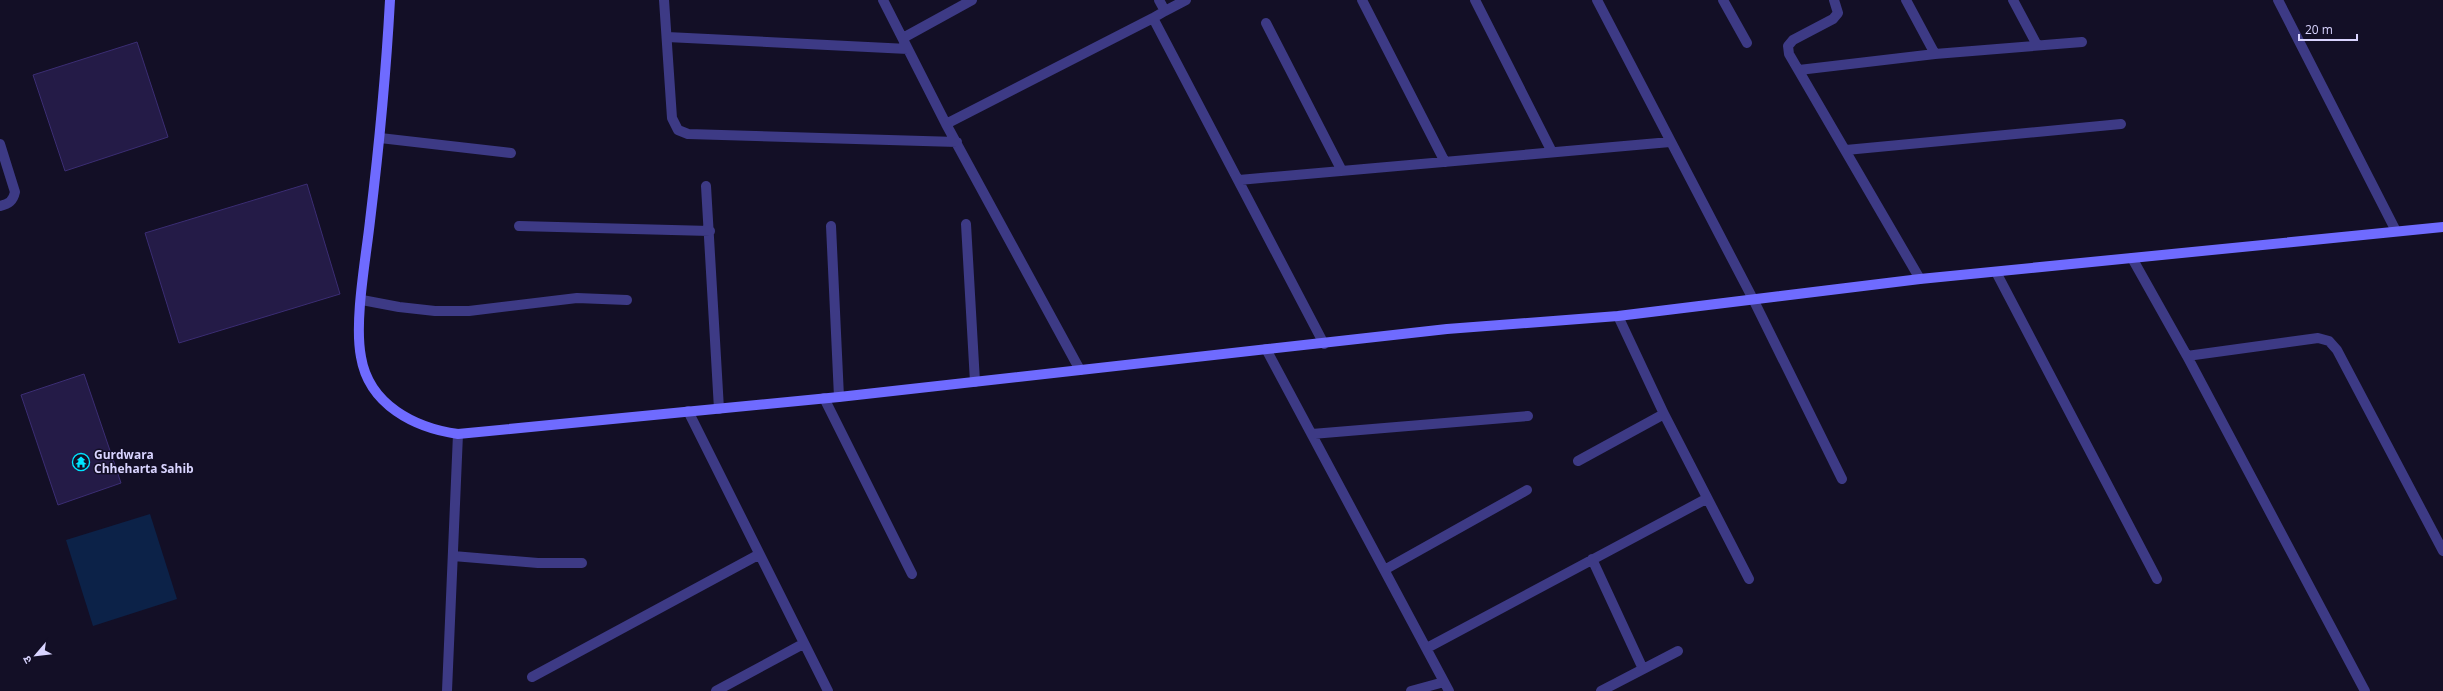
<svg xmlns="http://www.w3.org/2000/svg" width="2443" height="691" font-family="'Open Sans','Noto Sans Devanagari',sans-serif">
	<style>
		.water { fill: #0c2248 }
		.building { fill: #241b47; stroke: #3b2d73 }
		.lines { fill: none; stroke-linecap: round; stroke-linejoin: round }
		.lane { stroke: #3d3a85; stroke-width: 10 }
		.street { stroke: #3d3a85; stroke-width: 10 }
		.secondary { stroke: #6f6bff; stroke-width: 10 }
		.labels { text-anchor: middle; stroke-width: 3; stroke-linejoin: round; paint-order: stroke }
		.poi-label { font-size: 12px; font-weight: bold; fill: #d9d4ff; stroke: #130f26; text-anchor: start }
	</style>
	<rect width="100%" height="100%" fill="#130f26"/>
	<path class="water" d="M150 514 177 599 93 626 66 540Z"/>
	<path class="building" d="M137 42 168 137 65 171 33 75Z
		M307 184 340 294 179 343 145 233Z
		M84 374 121 483 58 505 21 395Z"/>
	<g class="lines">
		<path class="lane" d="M0 144 15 192C13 201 9 204 0 206"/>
		<path class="street" d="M664 0 672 118 678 130 688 134 957 142
			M883 0 946 124 1080 370
			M1362 0 1445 162
			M1475 0 1552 152
			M1597 0 1753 299 1842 479
			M1723 0 1747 43
			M1834 0 1838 13 1833 19 1793 40 1788 46 1789 54 1920 279
			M1906 0 1935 54
			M2013 0 2037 45
			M2278 0 2396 231
			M1165 11 1186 0
			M1153 18 1165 11 1159 0
			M1266 23 1342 171
			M667 37 908 49
			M903 38 972 0
			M1799 70 1935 54 2082 42
			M946 124 1153 18 1324 344
			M380 138 511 153
			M1846 150 2121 124
			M1239 180 1670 142
			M706 186 719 409
			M966 224 975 382
			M519 226 710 231
			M831 226 839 397
			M2132 258 2187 356 2365 691
			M1996 272 2157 579
			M362 300 399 307 435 311H469L577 298 627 300
			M1618 316 1664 414 1749 579
			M1266 349 1449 691
			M2187 356 2318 338 2329 341 2337 350 2443 551
			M824 398 912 574
			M688 411 828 691
			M1312 434 1528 416
			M1578 461 1664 414
			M453 556 538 563H582
			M1592 559 1643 669
			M1386 569 1527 490
			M1427 648 1706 499
			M532 677 758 555
			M447 691 458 434
			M716 691 803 644
			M1411 691 1444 682
			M1601 691 1678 651"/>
		<path class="secondary" d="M390 0C386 74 379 147 370 221 366 258 354 321 361 357 369 405 415 428 458 434L839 397 1447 329 1618 316 1920 279 2443 227"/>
	</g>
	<defs>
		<g id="temple-ring" transform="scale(0.9)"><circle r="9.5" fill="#130f26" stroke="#00e5ff" stroke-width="1.5"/><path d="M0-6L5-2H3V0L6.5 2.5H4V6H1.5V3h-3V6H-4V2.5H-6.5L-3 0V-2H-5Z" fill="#00e5ff"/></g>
	</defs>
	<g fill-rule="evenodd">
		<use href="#temple-ring" x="81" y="462"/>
	</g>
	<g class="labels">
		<g class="poi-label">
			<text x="94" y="459">Gurdwara<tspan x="94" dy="14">Chheharta Sahib</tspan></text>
		</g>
	</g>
	<g transform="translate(36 655) rotate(242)" stroke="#130f26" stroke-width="3" paint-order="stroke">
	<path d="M0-3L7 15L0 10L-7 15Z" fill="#d9d4ff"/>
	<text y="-6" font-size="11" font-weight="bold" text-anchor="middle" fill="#d9d4ff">उ</text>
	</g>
	<path d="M2299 34v6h58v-6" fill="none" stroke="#d9d4ff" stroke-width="2"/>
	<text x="2305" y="34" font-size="12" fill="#d9d4ff" stroke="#130f26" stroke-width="3" paint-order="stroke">20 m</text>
</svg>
